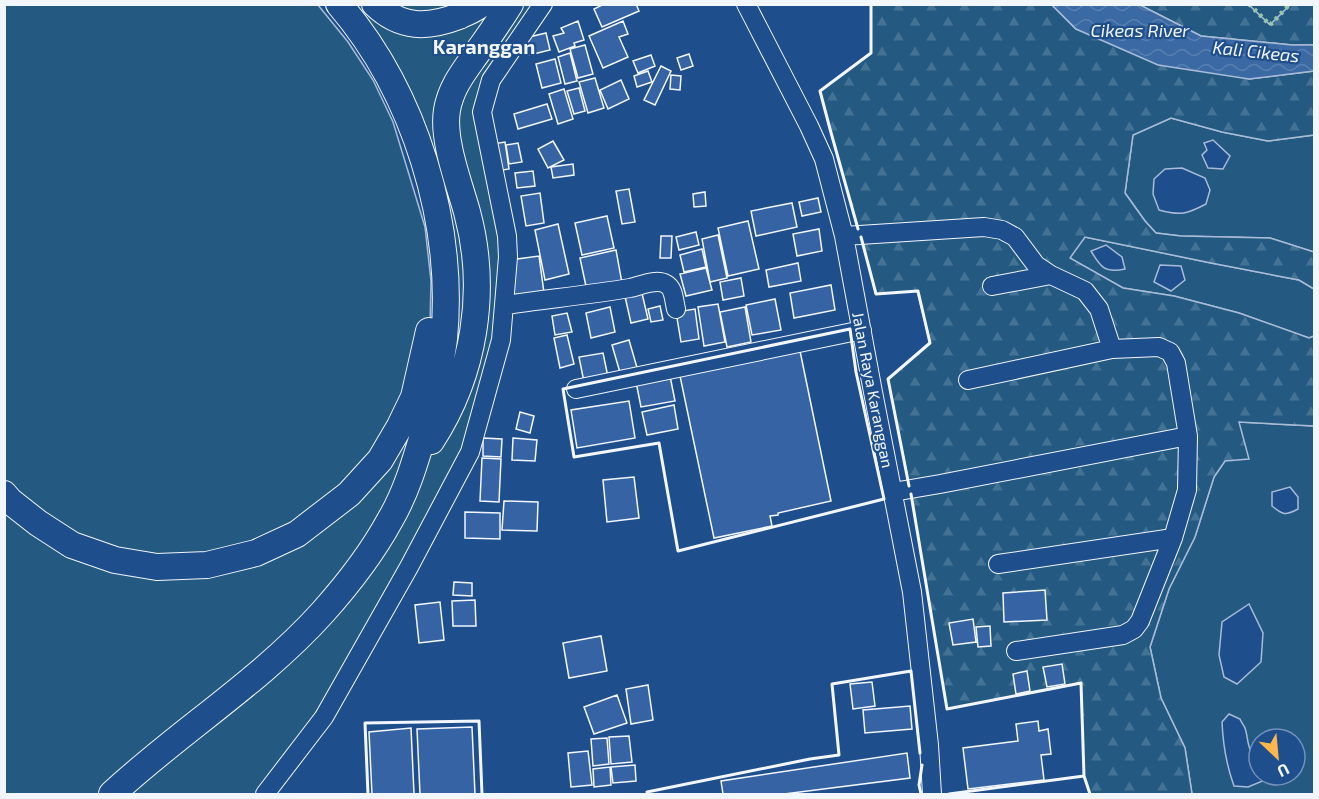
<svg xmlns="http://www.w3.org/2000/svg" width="1319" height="799" font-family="'Exo 2',sans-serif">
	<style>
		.grass { fill: #245a82; stroke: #a8bbd7; stroke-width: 1.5; fill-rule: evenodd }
		.forest { fill: url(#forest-firs); stroke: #a8bbd7; stroke-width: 1.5 }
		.water { fill: url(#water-waves); stroke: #a8bbd7; stroke-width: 1.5 }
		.building { fill: #3563a3; stroke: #f2f6ff; stroke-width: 1.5 }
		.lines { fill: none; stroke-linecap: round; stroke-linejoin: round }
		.minor-casing { stroke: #f2f6ff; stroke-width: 20 }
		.highway-casing { stroke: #f2f6ff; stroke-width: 28 }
		.minor { stroke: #1f4e8c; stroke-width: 18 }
		.highway { stroke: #1f4e8c; stroke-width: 26 }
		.hedge { stroke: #97c8a6; stroke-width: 4.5; stroke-dasharray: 3 4.5; stroke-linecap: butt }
		.wall { stroke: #f2f6ff; stroke-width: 3 }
		.labels { text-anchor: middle; stroke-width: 4.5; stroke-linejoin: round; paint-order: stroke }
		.street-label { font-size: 16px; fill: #f2f6ff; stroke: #1f4e8c }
		.water-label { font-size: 18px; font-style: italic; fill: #f2f6ff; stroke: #1f4e8c }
		.quarter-label { font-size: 20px; font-weight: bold; fill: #f2f6ff; stroke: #1f4e8c }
	</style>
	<defs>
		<pattern id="forest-firs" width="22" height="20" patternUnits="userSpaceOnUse" patternTransform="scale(1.5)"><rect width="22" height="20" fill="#245a82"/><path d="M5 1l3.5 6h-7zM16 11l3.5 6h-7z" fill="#447295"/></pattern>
		<pattern id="water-waves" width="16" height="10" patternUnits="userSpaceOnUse" patternTransform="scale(1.5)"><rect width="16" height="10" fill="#3b69a3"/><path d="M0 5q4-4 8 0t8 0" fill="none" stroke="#587fb1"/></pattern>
	</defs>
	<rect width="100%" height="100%" fill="#1f4e8c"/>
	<path class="grass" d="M5 5H318L348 42 373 80 393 122 425 227 431 281 430 327 444 339 420 147 339 5H543L482 112 508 257 470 452 409 567 264 794H5Z
		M1249 5H1290L1270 25Z
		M1171 118 1222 132 1268 141 1314 135V252L1270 238 1181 236 1156 233 1145 221 1125 193 1133 135ZM1213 140 1230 156 1223 169 1208 168 1202 155 1207 150 1204 143ZM1182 168 1205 178 1210 190 1206 204C1187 214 1181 216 1159 210L1153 194 1154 179 1165 169Z
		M1085 237 1211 263 1299 280 1314 289V336L1309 338 1239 313 1174 296 1123 288 1069 258ZM1106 245 1122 257 1125 269C1105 273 1101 268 1091 251ZM1160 265 1181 266 1185 280 1171 291 1154 282Z
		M1239 422 1314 426V794H1192L1185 748 1161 698 1150 647 1169 589 1195 537 1214 477 1225 461ZM1290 487 1298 497V509C1285 516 1283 515 1272 506V492ZM1249 604 1263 633 1261 662 1237 684 1224 677 1219 655 1222 622ZM1229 714 1240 719C1241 722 1243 724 1245 728 1249 739 1246 752 1259 759V739H1295V775H1271L1270 778 1248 787 1234 786C1226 764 1223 745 1222 722Z"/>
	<path class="forest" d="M871 4 1052 5 1076 29 1249 79 1314 71V135L1268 141 1222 132 1171 118 1133 135 1125 193 1145 221 1156 233 1181 236 1270 238 1314 252V289L1299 280 1211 263 1085 237 1070 258 1123 288 1174 296 1239 313 1309 338 1314 336V426L1239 422 1249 459 1225 461 1214 477 1195 537 1169 589 1150 647 1161 698 1185 748 1192 794H1090L1084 776 1081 683 947 709 910 489 888 379 930 342 917 291 876 294C858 226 837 159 820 91L871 53Z
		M1140 5H1249L1270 25 1290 5H1314V45H1292L1201 36Z"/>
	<path class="water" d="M1052 5H1140L1201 36 1292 45H1314V71L1249 79 1158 65 1076 29Z"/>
	<path class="building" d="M604 4H636L639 11 602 27 594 9Z
		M578 21 584 40 574 43 575 46 559 52 553 36 564 33 561 28Z
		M623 21 628 34 619 37 628 57 603 68 589 36Z
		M546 33 550 50 529 55 525 38Z
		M585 45 593 74 578 78 570 49Z
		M570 53 577 81 565 84 558 57Z
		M689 54 693 66 681 70 677 58Z
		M651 55 655 66 638 73 633 61Z
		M555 59 561 83 542 88 536 64Z
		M661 66 671 71 655 105 644 100Z
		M648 71 652 82 637 87 634 76Z
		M671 75 681 76 680 90 670 89Z
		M595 78 604 108 588 113 579 82Z
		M621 80 629 99 608 109 600 90Z
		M579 88 585 111 574 114 567 91Z
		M564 89 573 119 558 124 549 94Z
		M547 104 552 119 518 129 514 114Z
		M553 141 564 160 548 168 538 149Z
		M505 142 509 169 497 171 492 144Z
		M518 143 522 162 509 164 506 145Z
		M573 164 574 175 553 178 551 167Z
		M533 171 535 186 517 188 515 173Z
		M629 189 635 222 622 224 616 191Z
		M705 192 706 206 694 207 693 194Z
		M540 193 544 223 526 226 521 196Z
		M818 198 821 212 802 216 799 202Z
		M792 203 797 227 756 236 751 211Z
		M607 216 614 248 582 255 575 223Z
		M748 221 759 269 728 276 718 228Z
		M558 224 569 274 545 280 535 230Z
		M819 229 822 251 797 256 793 234Z
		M696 232 699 245 679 250 676 237Z
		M718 235 727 278 710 282 702 239Z
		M661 236H672L671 258H660Z
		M702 249 706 267 684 272 680 255Z
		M616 250 622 283 587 291 580 258Z
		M539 256 544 293 515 298 510 260Z
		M798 263 801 281 769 287 766 270Z
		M706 268 712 290 686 296 680 274Z
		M741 278 744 296 723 300 720 282Z
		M831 285 835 310 794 318 790 293Z
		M641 289 648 319 631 323 624 292Z
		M775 299 781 330 752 335 746 305Z
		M718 304 725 342 704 346 698 307Z
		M660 306 663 320 651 322 648 309Z
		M610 307 615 332 591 338 586 313Z
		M745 307 751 342 727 347 720 312Z
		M695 309 699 339 681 342 676 312Z
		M567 313 572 332 555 335 552 316Z
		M567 335 574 364 560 368 554 338Z
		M629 340 638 371 621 376 612 345Z
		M800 351 831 501 778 513V515L770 516 772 526 714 538 680 376Z
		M603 353 608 377 584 382 579 357Z
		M670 376 675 401 641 407 636 382Z
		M629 401 635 438 577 448 571 410Z
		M674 405 678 429 647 435 642 412Z
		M520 412 534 416 530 433 516 429Z
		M483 438 502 439 501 457 483 456Z
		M513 438 537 440 535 461 512 460Z
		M482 458 501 459 499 502 480 501Z
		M634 477 639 518 607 522 603 480Z
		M504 501 538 502 537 531 502 530Z
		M465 512 500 513V539L465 538Z
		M454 582 472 583V596L453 595Z
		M1045 590 1047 620 1004 622 1003 593Z
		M475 600 476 626H453L452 601Z
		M440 602 444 640 419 643 415 605Z
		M973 619 976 642 953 645 949 623Z
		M990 626 991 646 978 647 976 627Z
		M601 636 607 671 569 678 563 643Z
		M1062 664 1065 684 1047 687 1043 667Z
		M1027 671 1030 691 1016 694 1013 674Z
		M872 682 875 706 853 709 850 684Z
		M648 685 653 720 631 724 626 689Z
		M617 695 627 723 594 734 584 707Z
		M910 706 912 729 865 733 863 710Z
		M1038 721 1039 731 1048 729 1051 754 1041 755 1044 780 968 789 963 748 1018 741 1016 724Z
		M472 727 475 794H420L417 729Z
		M411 728 414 794H372L369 732Z
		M629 736 632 762 611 764 609 737Z
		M607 738 609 764 593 766 591 739Z
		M588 751 592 785 571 787 568 753Z
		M907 753 910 778 784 794H723L721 781Z
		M635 765 636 781 613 783 611 767Z
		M610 767 611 785 594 787 593 769Z"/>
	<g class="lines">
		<g class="minor-casing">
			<path id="minor" d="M746 4 809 126 824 159 844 236 873 392 912 592 929 745 932 794
				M844 236 984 227 1002 230 1015 237 1036 265 1051 275 1085 291 1099 309 1112 349 968 380
				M992 286 1051 275
				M505 305C546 299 588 295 630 288 640 286 656 278 666 284 674 288 674 301 676 309
				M576 389 862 330
				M893 492 940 484 1188 436 1176 363 1170 352 1159 347 1112 349
				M998 564 1173 538 1187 490 1188 436
				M1016 651 1123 635 1134 629 1140 621 1173 538
				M265 794 324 717 409 567 470 452 501 340 508 257 507 236 482 112 491 80 543 4"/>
		</g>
		<g class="highway-casing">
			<path id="highway" d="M375 4C401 29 428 28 459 16 467 12 474 10 481 4
				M431 441C475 374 488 289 467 212 459 183 442 140 447 110 451 86 466 69 479 50 490 35 500 20 510 4
				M4 494 10 501 38 523 72 545 115 560 157 567 207 565 256 553 297 534 349 494 380 460 400 426 414 397 429 331
				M112 794C180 731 261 681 323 612 348 584 372 553 390 520 406 493 415 462 424 432 432 401 440 371 444 339 455 223 415 93 339 4"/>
		</g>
		<use href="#minor" class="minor"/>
		<use href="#highway" class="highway"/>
		<path class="hedge" d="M1249 4 1270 25 1290 4"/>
		<path class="wall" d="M858 229 830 129 820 91 871 53V4
			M861 237 876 294 918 291 930 343 888 379 909 486
			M850 329 856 372 884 499 678 551 659 443 574 457 563 389Z
			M911 494 947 709 1081 683 1084 776 1090 794
			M368 794 365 723 479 721 482 794
			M648 794 647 792 810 759 839 755 832 684 911 671 920 753
			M921 794 919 785 922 765
			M949 794 1084 776"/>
	</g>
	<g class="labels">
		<g class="street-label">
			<text transform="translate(873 390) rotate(79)" y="6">Jalan Raya Karanggan</text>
		</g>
		<g class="water-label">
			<text x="1140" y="37">Cikeas River</text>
			<text transform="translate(1256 52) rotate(6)" y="6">Kali Cikeas</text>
		</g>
		<g class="quarter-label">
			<text x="484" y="54">Karanggan</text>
		</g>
	</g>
	<rect width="1319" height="799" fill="none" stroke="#f2f6ff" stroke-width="12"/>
	<g transform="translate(1277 757) rotate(154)"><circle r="28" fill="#1f4e8c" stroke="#7391ba" stroke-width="1.5"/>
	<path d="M0-4.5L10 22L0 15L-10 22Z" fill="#ffb74d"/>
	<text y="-9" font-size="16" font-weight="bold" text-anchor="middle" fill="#f2f6ff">U</text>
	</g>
</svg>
